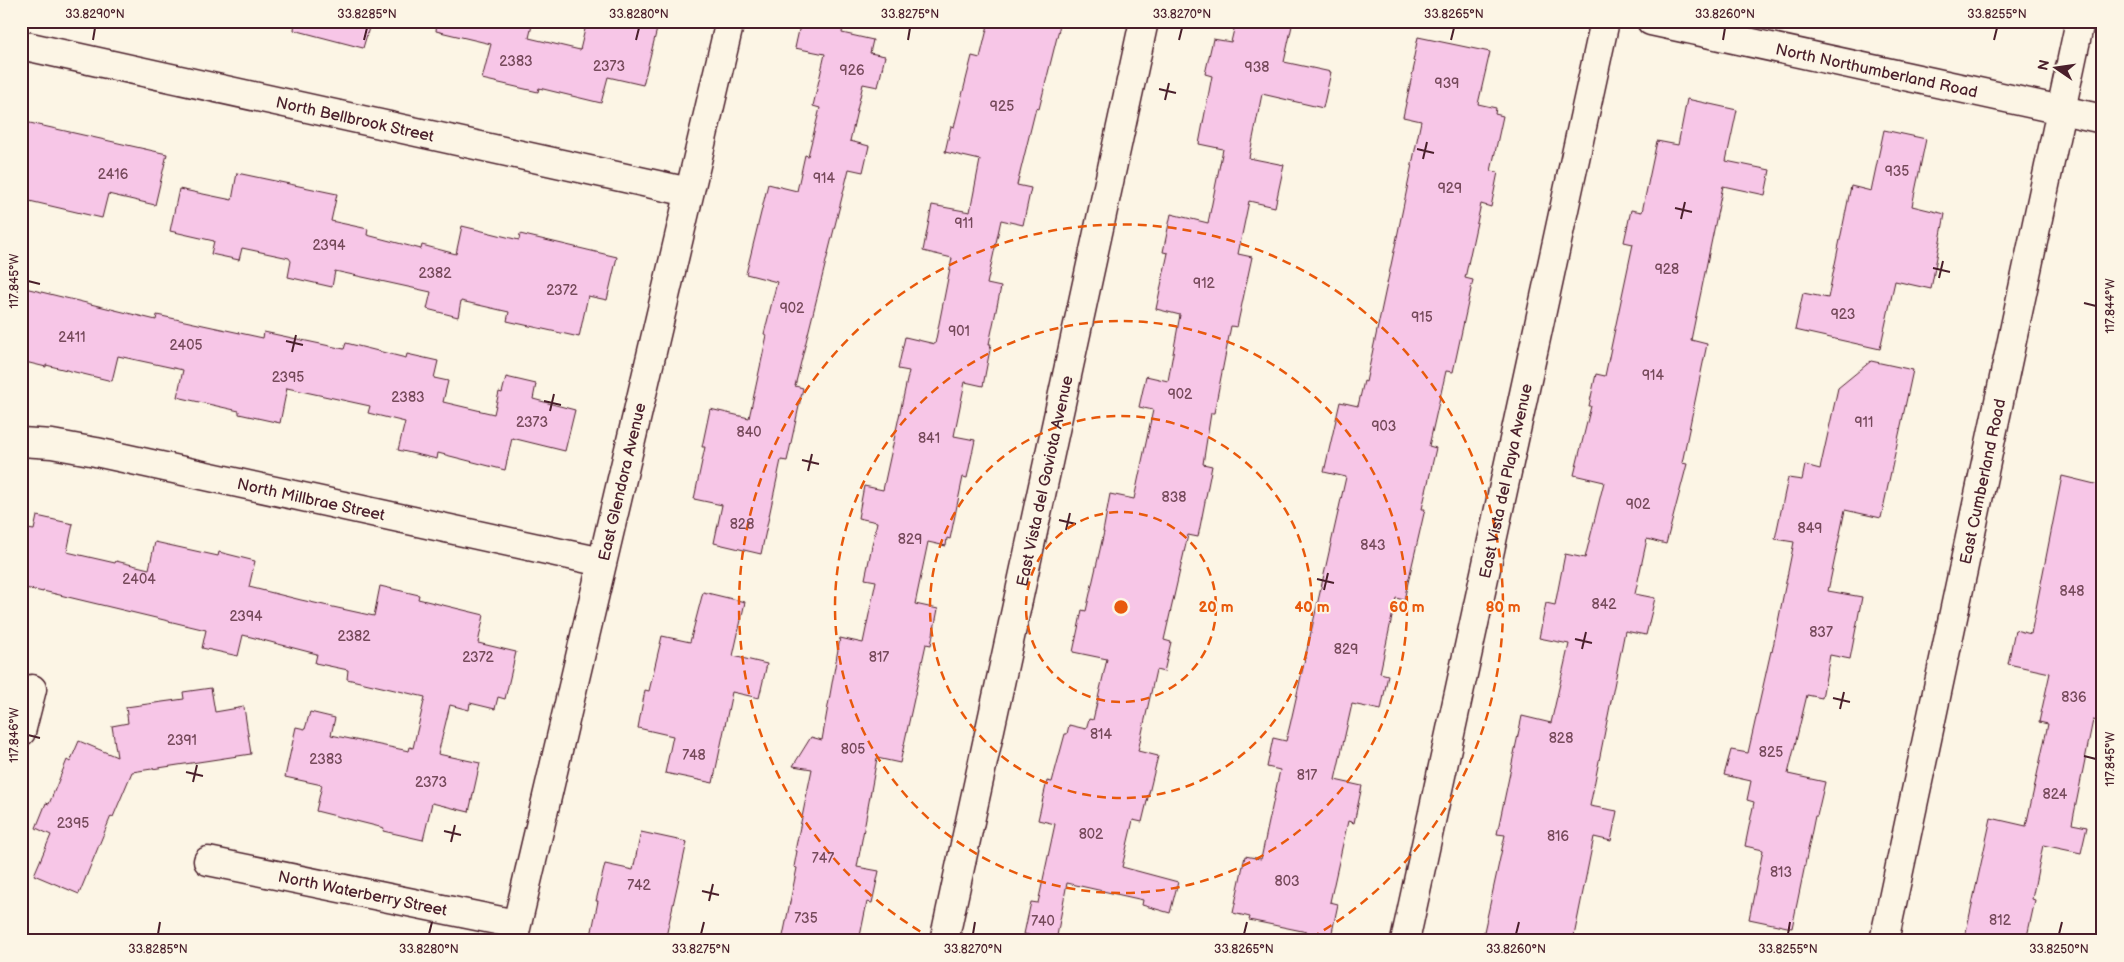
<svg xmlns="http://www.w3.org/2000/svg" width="2124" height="962" font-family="'Balsamiq Sans',sans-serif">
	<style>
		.building { fill: #f7c6e7; stroke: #4a1f2b }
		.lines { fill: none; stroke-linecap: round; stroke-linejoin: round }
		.street-casing { stroke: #4a1f2b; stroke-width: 31 }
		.street { stroke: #fcf5e5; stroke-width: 28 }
		.ticks { fill: none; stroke: #4a1f2b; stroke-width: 2 }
		.ring { fill: none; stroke: #e8590c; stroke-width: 2.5; stroke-dasharray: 9 6 }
		.labels { text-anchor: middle; stroke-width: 4; stroke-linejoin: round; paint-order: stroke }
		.number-label { font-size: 14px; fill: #75495a }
		.street-label { font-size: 16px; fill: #4a1f2b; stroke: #fcf5e5 }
		.centre { fill: #e8590c; stroke: #fcf5e5; stroke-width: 2.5 }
		.ring-label { font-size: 15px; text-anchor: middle; font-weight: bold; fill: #e8590c; stroke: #fcf5e5; stroke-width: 4; stroke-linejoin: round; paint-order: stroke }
		.neatline { fill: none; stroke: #4a1f2b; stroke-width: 2 }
		.ticks-label { font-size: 12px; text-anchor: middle; fill: #4a1f2b }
	</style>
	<rect width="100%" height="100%" fill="#fcf5e5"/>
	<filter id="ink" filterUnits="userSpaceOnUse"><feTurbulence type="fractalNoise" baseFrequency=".02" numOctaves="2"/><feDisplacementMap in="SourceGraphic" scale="10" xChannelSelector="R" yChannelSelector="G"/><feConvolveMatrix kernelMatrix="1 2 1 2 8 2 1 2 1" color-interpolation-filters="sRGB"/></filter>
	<g filter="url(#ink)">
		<path class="building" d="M295 21H371L363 48 294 30Z
			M437 21H533L529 38 580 50 587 21H659L643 85 608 77 601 103 539 88 538 92 482 79 491 44 436 31Z
			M801 21H844L842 33 873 40 870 53 885 56 878 87 863 84 850 141 869 146 863 172 849 169 795 386 803 388 787 461 781 460 761 554 714 543 722 505 694 499 705 447H702L710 409 749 418 767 335 764 334 777 282 746 274 768 184 797 191 805 155 808 156 820 108 813 106 825 54 795 48Z
			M989 21H1061L1039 109 1036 108 1017 185 1031 188 1023 225 1001 220 987 284 1001 287 989 344H991L983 386 965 382 954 436 975 440 967 478 963 477 950 539 947 538 946 546 928 542 915 604 938 609 931 645 926 644 900 763 877 758 857 867 879 871 872 903 867 902 859 941H782L797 868 794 867 797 851H795L812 769 793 766 811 737 822 740 840 638 863 643 876 581 865 579 877 522 858 518 864 486 883 490 909 371 898 369 905 337 935 344 952 258 923 251 932 205 970 212 980 160 945 152 951 126 954 127 972 56 980 58Z
			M1236 21H1293L1284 62 1331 72 1323 108 1262 94 1249 158 1284 165 1275 207 1249 201 1238 254 1252 257 1237 327 1231 326 1214 413H1211L1203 464 1212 466 1198 537 1188 535 1164 640 1171 642 1164 672 1156 670 1138 751 1158 756 1142 822 1133 820 1122 867 1178 882 1170 913 1142 905 1143 900 1067 883 1056 941H1028L1029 935 1024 934 1031 902 1038 903 1055 824 1038 820 1047 781 1052 782 1065 734H1067L1069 725 1086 729 1089 719 1093 720 1107 659 1073 652 1082 610 1086 611 1104 532H1103L1110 494 1134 499 1153 410 1139 407 1146 376 1168 381 1180 315 1156 309 1168 253 1163 252 1171 214 1208 223 1223 149 1199 144 1212 76 1205 74 1213 39 1231 42Z
			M1418 37 1490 52 1478 104 1496 108 1495 114 1503 116 1491 171 1498 172 1491 207 1481 204 1465 278 1473 280 1453 372 1446 371 1429 446 1436 448 1422 509H1425L1404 600 1396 598 1380 673 1388 675 1381 710 1352 704 1335 780 1362 786 1354 823 1348 821 1330 902 1338 904 1331 937 1249 920 1250 917 1233 913 1245 856 1261 859 1280 770 1267 767 1273 738 1286 741 1290 725 1346 477 1324 472 1340 402 1358 406 1364 381 1366 382 1397 237 1421 121 1403 117 1415 62 1413 61Z
			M1687 99 1737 110 1726 161 1770 170 1765 195 1723 186 1691 340 1707 344 1682 463 1687 464 1666 544 1647 539 1635 594 1655 598 1646 635 1625 631 1590 806 1617 811 1611 841 1594 837 1573 941H1482L1505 835 1497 834 1522 716 1551 723 1569 644 1539 638 1546 603 1555 605 1565 554 1585 558 1604 482 1574 475 1591 406H1589L1596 374 1605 376 1633 244 1624 242 1631 210 1642 212 1657 141 1678 145Z
			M21 121 167 154 155 205 108 194 102 218 21 199Z
			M1884 130 1926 139 1912 206 1945 214 1931 289 1895 281 1880 349 1795 330 1803 293 1828 298 1851 186 1871 191Z
			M237 173 337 194 331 221 368 229 367 235 421 249 422 245 456 254 462 226 519 240 520 234 617 257 607 300 588 296 579 337 507 321 509 312 461 301 458 317 427 309 431 292 335 271 332 287 288 277 291 261 289 258 242 248 239 260 211 254 214 241 170 231 179 189 232 200Z
			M25 288 156 320 157 315 263 338 264 332 344 349 346 343 406 358 407 354 438 361 434 378 448 381 443 402 494 414 499 392 502 393 506 377 536 384 533 399 575 410 565 451 512 438 505 470 438 453 437 459 398 450 405 422 368 413 370 406 287 388 280 423 239 414V411L177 397 183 370 118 356 112 381 46 365V367L21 361V306Z
			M1871 361 1913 370 1881 518 1845 510 1828 591 1862 597 1850 659 1830 655 1822 698 1807 695 1788 774 1825 782 1817 816H1815L1792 928 1749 919 1763 850 1745 846 1754 802 1747 800 1751 781 1724 775 1731 750 1748 753 1771 651 1772 652 1794 542 1775 539 1788 478 1802 480 1805 465 1820 469 1838 388Z
			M2062 476 2103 486V722L2093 720 2072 824 2087 827 2081 853 2043 845 2032 899 2035 900 2026 941H1964L1991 818 2026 826 2048 724 2039 722 2050 673 2008 664 2015 630 2031 634Z
			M37 516 73 524 67 552 115 563 116 561 149 569 155 542 218 556 219 552 255 561 249 587 301 600 374 616 380 586 419 595 418 599 484 615 478 643 516 652 505 699 498 697 495 709 470 703 469 710 450 705 438 754 480 763 469 812 432 803 423 840 383 831 384 828 316 811 322 785 285 777 296 727 305 729 310 712 335 718 331 735 409 751 410 747 413 748 425 697 347 679 348 670 315 663 317 654 243 635 238 656 202 648 206 630 43 591V592L21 587V528L34 530Z
			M703 592 745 602 733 656 767 664 759 698 732 692 713 783 665 773 673 736 638 728 645 690 649 691 662 636 690 642Z
			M211 688 215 712 244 707 251 754 132 772 113 817 111 816 79 894 34 875 51 835 36 828 46 803 49 804 67 760 70 762 79 741 117 757 112 726 128 723 126 707 184 699 183 692Z
			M641 832 687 842 665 941H590L598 901H596L605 864 633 870Z"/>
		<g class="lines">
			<g class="street-casing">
				<g id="street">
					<path id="s1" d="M1651 21 2103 119"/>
					<path id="s2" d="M21 45 689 192"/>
					<path id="s3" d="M21 442 52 444 96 452 602 562"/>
					<path d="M21 732 32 689"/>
					<path id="s4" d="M208 861 516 924"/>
					<path id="s5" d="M513 941 730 21"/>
					<path id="s6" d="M944 941 1144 21"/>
					<path id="s7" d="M1405 941 1605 21"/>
					<path id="s8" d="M1884 941 2080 21"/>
				</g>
			</g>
			<use href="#street" class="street"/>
		</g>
	</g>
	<path class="ticks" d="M93 40 95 28M364 40 367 28M636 40 639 28M908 40 910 28M1179 40 1182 28M1451 40 1454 28M1723 40 1725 28M1994 40 1997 28M1159 89 1176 93M1165 100 1169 83M1417 149 1434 153M1423 159 1427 142M1675 208 1692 212M1681 219 1685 202M1933 268 1950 272M1939 278 1943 261M28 281 40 284M2084 303 2096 306M286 341 303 345M292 352 296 335M544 401 561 405M550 411 554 394M802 460 819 464M808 471 812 454M1059 520 1076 524M1066 530 1070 513M1317 579 1334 583M1324 590 1328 573M1575 639 1592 643M1582 649 1586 632M1833 698 1850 702M1840 709 1844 692M28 735 40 738M2084 756 2096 759M186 772 203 776M193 782 197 765M444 831 461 835M451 842 455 825M702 891 719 895M709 901 713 884M158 934 160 922M429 934 432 922M701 934 704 922M973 934 975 922M1244 934 1247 922M1516 934 1519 922M1788 934 1790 922M2059 934 2062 922"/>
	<g class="ring">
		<circle cx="1121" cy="607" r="95"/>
		<circle cx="1121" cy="607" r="191"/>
		<circle cx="1121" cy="607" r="286"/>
		<path d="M933 939A382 382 0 1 1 1309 939"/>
	</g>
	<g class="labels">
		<g class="number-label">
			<text x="516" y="66">2383</text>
			<text x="609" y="71">2373</text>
			<text x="1257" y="72">938</text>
			<text x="852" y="75">926</text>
			<text x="1447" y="88">939</text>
			<text x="1002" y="111">925</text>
			<text x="1897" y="176">935</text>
			<text x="113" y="179">2416</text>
			<text x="824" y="183">914</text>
			<text x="1450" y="193">929</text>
			<text x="964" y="228">911</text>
			<text x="329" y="250">2394</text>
			<text x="1667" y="274">928</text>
			<text x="435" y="278">2382</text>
			<text x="1204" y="288">912</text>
			<text x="562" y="295">2372</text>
			<text x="792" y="313">902</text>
			<text x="1843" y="319">923</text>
			<text x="1422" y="322">915</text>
			<text x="959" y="336">901</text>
			<text x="72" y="342">2411</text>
			<text x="186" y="350">2405</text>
			<text x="1653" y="380">914</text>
			<text x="288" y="382">2395</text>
			<text x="1180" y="399">902</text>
			<text x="408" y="402">2383</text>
			<text x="532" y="427">2373</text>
			<text x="1864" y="427">911</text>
			<text x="1384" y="431">903</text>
			<text x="749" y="437">840</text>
			<text x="929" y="443">841</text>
			<text x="1174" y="502">838</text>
			<text x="1638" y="509">902</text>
			<text x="742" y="529">828</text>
			<text x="1810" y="533">849</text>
			<text x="910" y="544">829</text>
			<text x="1373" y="550">843</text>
			<text x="139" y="584">2404</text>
			<text x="2072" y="596">848</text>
			<text x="1604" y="609">842</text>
			<text x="246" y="621">2394</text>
			<text x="1821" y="637">837</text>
			<text x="354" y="641">2382</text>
			<text x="1346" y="654">829</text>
			<text x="478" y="662">2372</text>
			<text x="879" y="662">817</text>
			<text x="2074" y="702">836</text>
			<text x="1101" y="739">814</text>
			<text x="1561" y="743">828</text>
			<text x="182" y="745">2391</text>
			<text x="853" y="754">805</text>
			<text x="1771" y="757">825</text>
			<text x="694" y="760">748</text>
			<text x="326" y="764">2383</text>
			<text x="1307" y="780">817</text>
			<text x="431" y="787">2373</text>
			<text x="2055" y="799">824</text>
			<text x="73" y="828">2395</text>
			<text x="1091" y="839">802</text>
			<text x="1558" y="841">816</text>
			<text x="823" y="863">747</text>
			<text x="1781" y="877">813</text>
			<text x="1287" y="886">803</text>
			<text x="639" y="890">742</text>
			<text x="806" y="923">735</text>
			<text x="2000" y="925">812</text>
			<text x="1043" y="926">740</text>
		</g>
		<g class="street-label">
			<text dy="6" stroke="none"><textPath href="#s1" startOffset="231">North Northumberland Road</textPath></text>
			<text dy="6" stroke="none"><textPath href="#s2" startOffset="342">North Bellbrook Street</textPath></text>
			<text dy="6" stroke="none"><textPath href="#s5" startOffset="472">East Glendora Avenue</textPath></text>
			<text dy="6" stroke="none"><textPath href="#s6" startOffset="471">East Vista del Gaviota Avenue</textPath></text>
			<text dy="6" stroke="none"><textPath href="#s7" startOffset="471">East Vista del Playa Avenue</textPath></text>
			<text dy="6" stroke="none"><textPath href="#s8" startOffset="470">East Cumberland Road</textPath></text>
			<text dy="6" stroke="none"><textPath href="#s3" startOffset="296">North Millbrae Street</textPath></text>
			<text dy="6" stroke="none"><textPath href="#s4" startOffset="158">North Waterberry Street</textPath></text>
		</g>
	</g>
	<circle cx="1121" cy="607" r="8" class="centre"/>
	<g class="ring-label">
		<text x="1216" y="612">20 m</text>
		<text x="1312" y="612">40 m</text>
		<text x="1407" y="612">60 m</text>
		<text x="1503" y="612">80 m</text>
	</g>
	<rect width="2124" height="962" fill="none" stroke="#fcf5e5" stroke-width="55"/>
	<g transform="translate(2056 68) rotate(283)" stroke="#fcf5e5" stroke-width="4" paint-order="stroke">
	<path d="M0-4L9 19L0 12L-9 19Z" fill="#4a1f2b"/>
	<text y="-8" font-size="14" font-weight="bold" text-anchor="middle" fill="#4a1f2b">N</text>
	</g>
	<rect x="28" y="28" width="2068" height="906" class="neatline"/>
	<g class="ticks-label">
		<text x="95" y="18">33.8290°N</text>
		<text x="367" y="18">33.8285°N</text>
		<text x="639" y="18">33.8280°N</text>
		<text x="910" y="18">33.8275°N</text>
		<text x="1182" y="18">33.8270°N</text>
		<text x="1454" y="18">33.8265°N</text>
		<text x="1725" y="18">33.8260°N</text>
		<text x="1997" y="18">33.8255°N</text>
		<text transform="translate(14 281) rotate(-90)" y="4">117.845°W</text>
		<text transform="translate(2110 306) rotate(-90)" y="4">117.844°W</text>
		<text transform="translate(14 735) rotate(-90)" y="4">117.846°W</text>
		<text transform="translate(2110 759) rotate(-90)" y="4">117.845°W</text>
		<text x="158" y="953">33.8285°N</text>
		<text x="429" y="953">33.8280°N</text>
		<text x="701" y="953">33.8275°N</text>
		<text x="973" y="953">33.8270°N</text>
		<text x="1244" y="953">33.8265°N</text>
		<text x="1516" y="953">33.8260°N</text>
		<text x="1788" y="953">33.8255°N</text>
		<text x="2059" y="953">33.8250°N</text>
	</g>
</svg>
